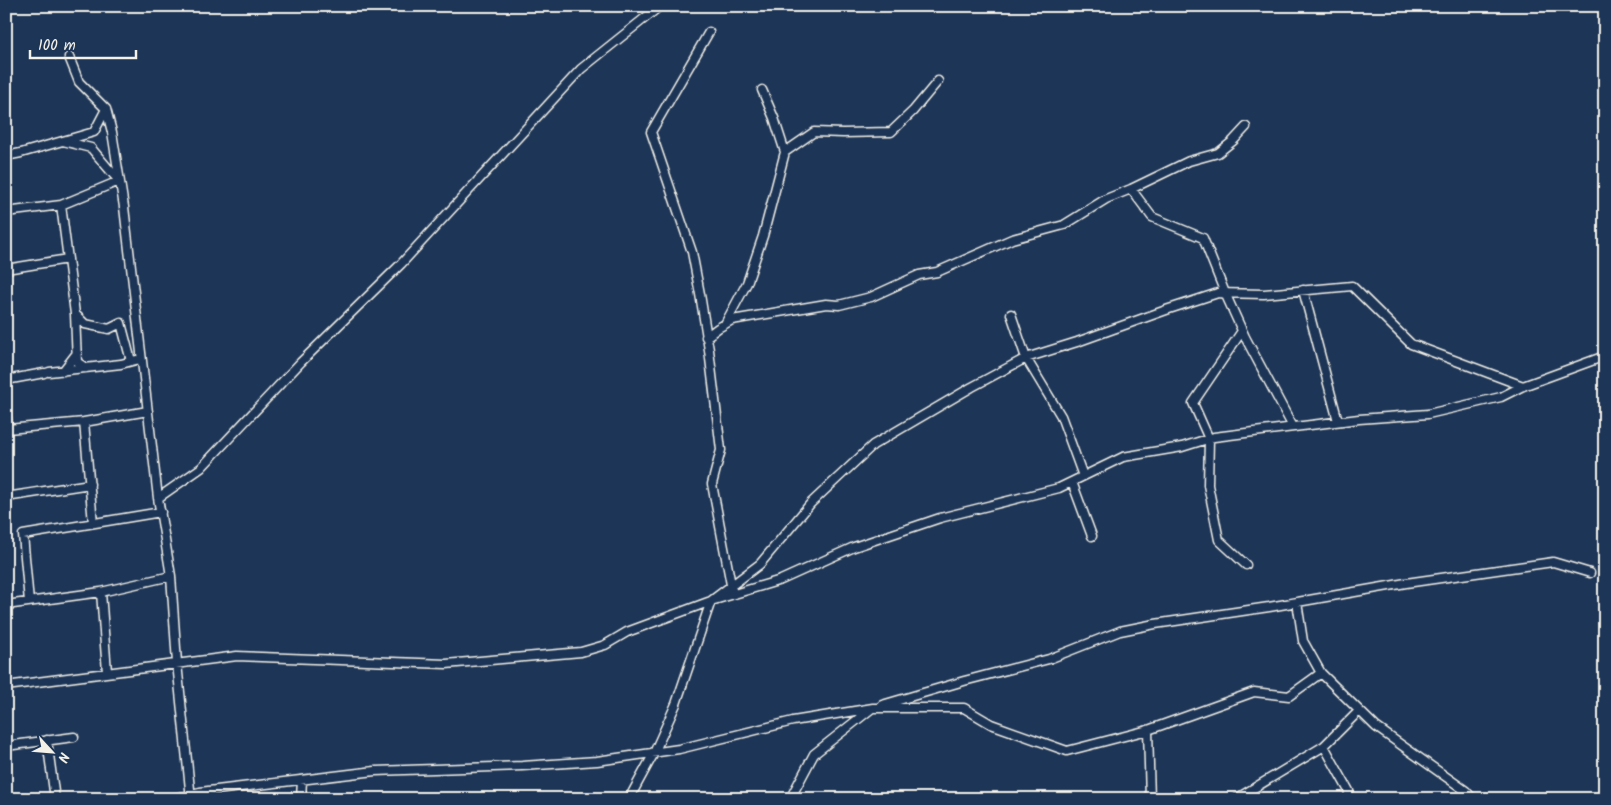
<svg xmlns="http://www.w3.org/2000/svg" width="1611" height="805" font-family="Kalam,sans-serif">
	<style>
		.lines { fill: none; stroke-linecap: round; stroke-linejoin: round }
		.minor-casing { stroke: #f4f1e8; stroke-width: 11 }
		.minor { stroke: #1d3557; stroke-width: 8 }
	</style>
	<rect width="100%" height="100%" fill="#1d3557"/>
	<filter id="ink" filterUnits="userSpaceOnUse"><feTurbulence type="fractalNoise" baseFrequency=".02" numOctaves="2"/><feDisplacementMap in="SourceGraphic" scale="10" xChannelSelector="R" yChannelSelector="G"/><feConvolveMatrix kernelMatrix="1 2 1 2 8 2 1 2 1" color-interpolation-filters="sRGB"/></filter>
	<g filter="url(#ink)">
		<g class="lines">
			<g class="minor-casing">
				<path id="minor" d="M709 32 651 132 692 252 700 294 709 350 721 450 712 484 732 590
					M69 57 79 82 106 109 112 132 124 207 158 498 171 576 177 663 191 799
					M762 90 774 118 785 152
					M63 141 91 148 119 181 61 205 75 314
					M6 156 21 153 94 132 106 109
					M1131 189 1152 217 1203 238 1225 293 1245 337 1293 427
					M6 212 61 205
					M6 269 68 259
					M1303 290 1338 421
					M1011 314 1026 358 1061 416 1083 476
					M725 324 747 283 763 236 785 152 814 132 843 133 891 132 913 111 938 81
					M1242 331 1193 403 1209 439 1208 485 1219 540 1246 565
					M706 337 718 328 732 320 826 304 839 305 871 297 919 275 937 272 1012 239 1064 225 1106 199 1131 189 1189 161 1218 153 1233 141 1246 127
					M86 368 77 362 75 314 85 324 109 329 121 323 131 361
					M63 371 77 353
					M49 372 121 364 136 360
					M6 380 44 373
					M6 411 8 429 84 422
					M1072 482 1092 536
					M6 497 90 484
					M158 498 201 468 301 362 401 264 581 69 660 6
					M93 523 84 422 148 411
					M101 592 171 576
					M29 602 23 535 161 512
					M1297 602 1303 641 1321 673 1376 727 1466 791 1473 799
					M6 605 101 592 107 672
					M6 686 237 656 446 664 581 652 605 645 627 632 711 601 781 580 854 547 940 518 1059 488 1123 457 1182 447 1214 437 1359 419 1428 414 1501 397 1523 386 1605 356
					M882 705 964 681 1049 659 1120 631 1155 624 1269 607 1406 583 1553 562 1590 573
					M1148 730 1150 799
					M47 740 55 799
					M6 746 74 737
					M1324 746 1359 711
					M171 799 200 792 375 771 522 766 597 761 679 749 793 721 873 708H964L991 724 1067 751 1148 730 1254 692 1289 696 1321 673
					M301 799 302 780
					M629 799 654 753 676 704 711 601 760 564 811 503 873 445 972 387 1026 358 1077 342 1169 309 1218 293 1264 294 1352 286 1411 344 1523 386
					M790 799 814 754 871 709
					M1236 799 1324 746 1349 791 1348 799"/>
			</g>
			<use href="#minor" class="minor"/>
		</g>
	</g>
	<rect width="1611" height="805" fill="none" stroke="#1d3557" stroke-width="25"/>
	<rect x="12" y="12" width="1586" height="780" fill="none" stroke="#f4f1e8" stroke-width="2" filter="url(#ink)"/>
	<g transform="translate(52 752) rotate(116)" stroke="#1d3557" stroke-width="4" paint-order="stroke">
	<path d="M0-4L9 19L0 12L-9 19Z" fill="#f4f1e8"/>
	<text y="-8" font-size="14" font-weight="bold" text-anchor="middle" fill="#f4f1e8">N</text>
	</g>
	<path d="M30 50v8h106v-8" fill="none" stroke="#f4f1e8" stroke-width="2.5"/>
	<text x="38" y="50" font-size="15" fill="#f4f1e8" stroke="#1d3557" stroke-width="4" paint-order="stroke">100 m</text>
</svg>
